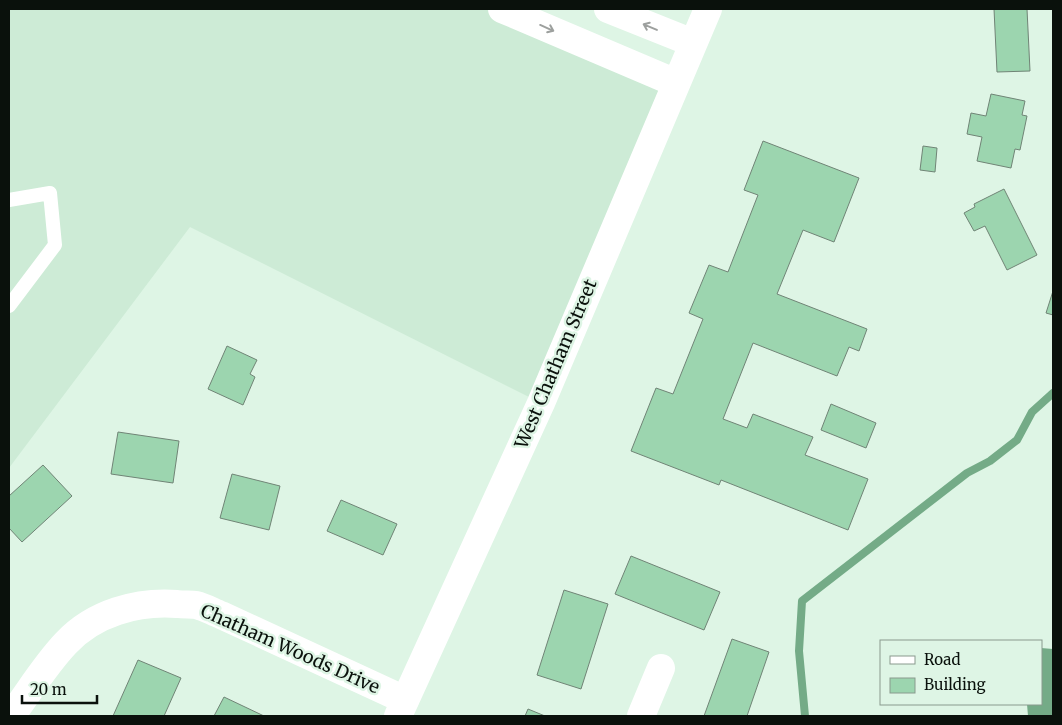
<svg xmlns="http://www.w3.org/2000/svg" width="1062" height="725" font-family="Merriweather,serif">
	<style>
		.built { fill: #cdebd6 }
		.water { fill: #74ab87 }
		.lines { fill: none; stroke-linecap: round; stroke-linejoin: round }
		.stream { stroke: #74ab87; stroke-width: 8 }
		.building { fill: #9cd5af; stroke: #708476 }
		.lane { stroke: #fff; stroke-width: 14 }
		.street { stroke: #fff; stroke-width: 28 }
		.secondary { stroke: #fff; stroke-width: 28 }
		.oneway { stroke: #9da09e }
		.labels { text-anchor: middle; stroke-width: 5; stroke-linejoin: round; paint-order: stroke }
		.street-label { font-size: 18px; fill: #0a110c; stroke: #def5e5 }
	</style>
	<rect width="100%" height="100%" fill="#def5e5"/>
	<path class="built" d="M9 9H502L676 83 541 403 190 227 9 468Z"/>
	<path class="water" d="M1041 648 1053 649V716H1028L1027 704H1041Z"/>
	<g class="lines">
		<path class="stream" d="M805 716 799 651 802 601 967 473 990 461 1017 440 1032 412 1053 393"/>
	</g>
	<path class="building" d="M994 9H1027L1030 71 997 72Z
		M991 94 1025 101 1022 115 1027 116 1020 150 1015 149 1011 168 977 161 982 137 967 134 971 113 986 116Z
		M763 141 859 178 834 242 803 230 777 294 867 329 859 351 849 347 837 376 753 343 723 419 747 428 753 414 813 437 805 455 868 479 848 530 721 480 719 485 631 451 656 388 673 394 703 319 689 313 709 265 728 272 758 195 744 190Z
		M923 146 937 148 935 172 920 170Z
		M1004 189 1037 255 1007 270 985 226 974 231 964 213 975 207 974 204Z
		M1053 291V315L1046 313Z
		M227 346 257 360 250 374 255 377 243 405 208 389Z
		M831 404 876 423 866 448 821 430Z
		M118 432 179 441 173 483 111 474Z
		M43 465 72 496 22 542 9 528V496Z
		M232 474 280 486 269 530 220 518Z
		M341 500 397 524 383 555 327 531Z
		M631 556 720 592 704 630 615 594Z
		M564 590 608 604 581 689 537 675Z
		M732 639 769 652 747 716H704Z
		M138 660 181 678 164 716H113Z
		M224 697 264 716H214Z
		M528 709 545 716H525Z"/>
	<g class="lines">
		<path class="lane" d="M9 200 50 193 55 245 9 306"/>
		<path class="street" d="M11 716C29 692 45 665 66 643 94 613 137 601 177 604 184 605 191 604 196 605 205 607 213 612 221 615L405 700
			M641 716 661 668"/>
		<path class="secondary" d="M502 9 676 83
			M608 9 693 43
			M398 716 541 403 708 9"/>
	</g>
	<defs><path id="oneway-shaft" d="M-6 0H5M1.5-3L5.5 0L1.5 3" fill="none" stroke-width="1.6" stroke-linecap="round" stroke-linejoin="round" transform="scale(1.25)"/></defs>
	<g class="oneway">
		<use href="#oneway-shaft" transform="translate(650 27) rotate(-157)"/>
		<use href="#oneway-shaft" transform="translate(547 28) rotate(24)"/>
	</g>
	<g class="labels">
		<g class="street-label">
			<text transform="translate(556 364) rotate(-67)" y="6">West Chatham Street</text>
			<text transform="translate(290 649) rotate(24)" y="6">Chatham Woods Drive</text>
		</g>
	</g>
	<rect width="1062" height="725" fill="none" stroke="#0a110c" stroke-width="20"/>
	<rect x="880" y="640" width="162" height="65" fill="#def5e5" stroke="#899a8e"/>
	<rect x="890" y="656" width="25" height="8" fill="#ffffff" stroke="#899a8e"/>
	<text x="924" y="665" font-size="15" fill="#0a110c">Road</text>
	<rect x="890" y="678" width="25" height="15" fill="#9cd5af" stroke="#899a8e"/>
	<text x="924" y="690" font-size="15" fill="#0a110c">Building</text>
	<path d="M22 695v8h75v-8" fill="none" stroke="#0a110c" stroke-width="2.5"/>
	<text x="30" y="695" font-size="15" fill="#0a110c" stroke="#def5e5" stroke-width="4" paint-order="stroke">20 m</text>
</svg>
